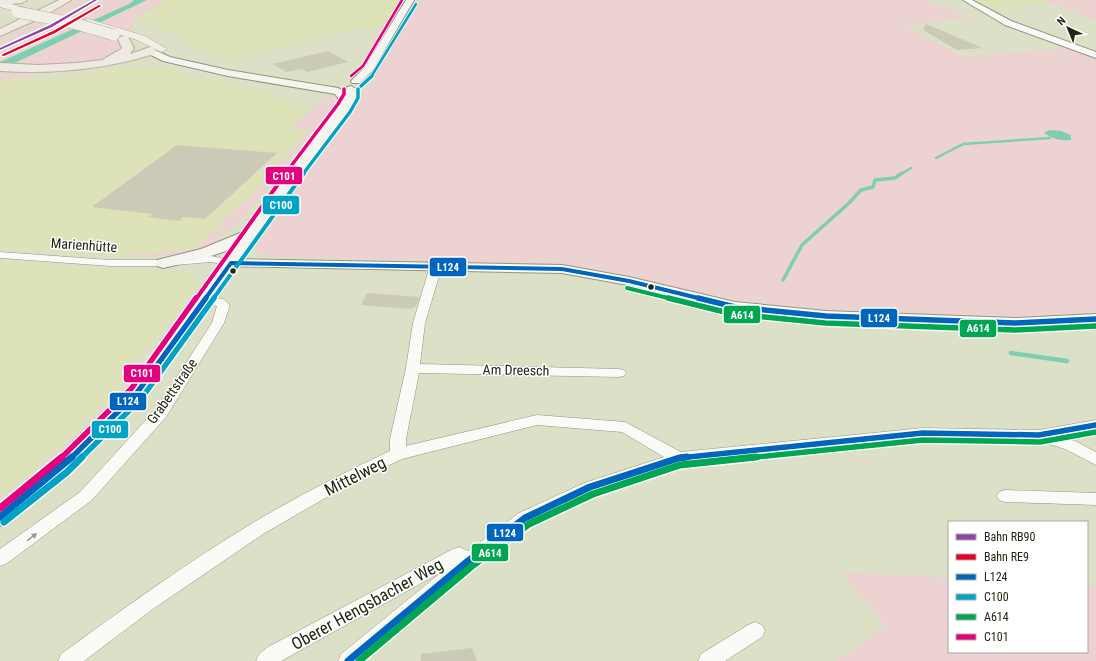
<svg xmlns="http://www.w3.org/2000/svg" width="1096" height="661" font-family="'Roboto Condensed',sans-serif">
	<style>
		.built { fill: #dde2b8 }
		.green { fill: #ecd2d1 }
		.water { fill: #7fceb2 }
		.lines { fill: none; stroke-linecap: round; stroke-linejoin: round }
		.stream-far2 { stroke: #7fceb2; stroke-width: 2.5 }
		.stream-far1 { stroke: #7fceb2; stroke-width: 3.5 }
		.stream { stroke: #7fceb2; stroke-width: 4.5 }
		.building { fill: #cbcab6 }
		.minor-casing { stroke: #929481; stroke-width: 1 }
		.tertiary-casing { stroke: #929481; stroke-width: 2 }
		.secondary-casing { stroke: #929481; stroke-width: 2 }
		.primary-casing { stroke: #b5af9d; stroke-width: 1 }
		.trunk-casing { stroke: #b5af9d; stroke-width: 2 }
		.minor { fill: #fafaf6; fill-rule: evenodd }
		.tertiary { fill: #fafaf6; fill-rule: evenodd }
		.secondary { fill: #f6f4ee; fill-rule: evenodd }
		.primary { fill: #f1eee6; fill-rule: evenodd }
		.trunk { fill: #eee9e1; fill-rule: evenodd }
		.primary-bridge-casing { stroke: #b5af9d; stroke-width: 12; stroke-linecap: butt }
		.primary-bridge { stroke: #f1eee6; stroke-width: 11 }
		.bus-1-far2-casing { stroke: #fff; stroke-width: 6 }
		.bus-1-far1-casing { stroke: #fff; stroke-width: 8 }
		.bus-1-casing { stroke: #fff; stroke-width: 10 }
		.bus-2-far4-casing { stroke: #fff; stroke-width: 4 }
		.bus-2-far3-casing { stroke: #fff; stroke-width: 5.5 }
		.bus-2-far2-casing { stroke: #fff; stroke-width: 6 }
		.bus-2-far1-casing { stroke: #fff; stroke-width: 8 }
		.bus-2-casing { stroke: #fff; stroke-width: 10 }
		.bus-3-far2-casing { stroke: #fff; stroke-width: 6 }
		.bus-3-far1-casing { stroke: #fff; stroke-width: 8 }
		.bus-3-casing { stroke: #fff; stroke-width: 10 }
		.bus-4-far4-casing { stroke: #fff; stroke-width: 4 }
		.bus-4-far3-casing { stroke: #fff; stroke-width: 5.5 }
		.bus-4-far2-casing { stroke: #fff; stroke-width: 6 }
		.bus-4-far1-casing { stroke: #fff; stroke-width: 8 }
		.bus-4-casing { stroke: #fff; stroke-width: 10 }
		.bus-1-far2 { stroke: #0065bd; stroke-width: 4 }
		.bus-1-far1 { stroke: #0065bd; stroke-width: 5.5 }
		.bus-1 { stroke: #0065bd; stroke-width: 7 }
		.bus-2-far4 { stroke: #02a2c5; stroke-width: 2.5 }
		.bus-2-far3 { stroke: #02a2c5; stroke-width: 3.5 }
		.bus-2-far2 { stroke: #02a2c5; stroke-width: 4 }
		.bus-2-far1 { stroke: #02a2c5; stroke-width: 5.5 }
		.bus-2 { stroke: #02a2c5; stroke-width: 7 }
		.bus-3-far2 { stroke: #00a651; stroke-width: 4 }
		.bus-3-far1 { stroke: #00a651; stroke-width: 5.5 }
		.bus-3 { stroke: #00a651; stroke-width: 7 }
		.bus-4-far4 { stroke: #e5007d; stroke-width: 2.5 }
		.bus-4-far3 { stroke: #e5007d; stroke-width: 3.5 }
		.bus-4-far2 { stroke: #e5007d; stroke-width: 4 }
		.bus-4-far1 { stroke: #e5007d; stroke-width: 5.5 }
		.bus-4 { stroke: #e5007d; stroke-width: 7 }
		.rail-1-casing { stroke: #fff; stroke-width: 3 }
		.rail-2-casing { stroke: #fff; stroke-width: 3 }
		.rail-1 { fill: #8e44ad; fill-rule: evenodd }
		.rail-2 { fill: #e4002b; fill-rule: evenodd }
		.oneway { fill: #9a9b90 }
		.bus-dot { fill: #242614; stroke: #fff; stroke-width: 1.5 }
		.labels { text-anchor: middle; stroke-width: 3; stroke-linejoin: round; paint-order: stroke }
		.street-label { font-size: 14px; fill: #242614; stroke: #fff }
		.near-street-label { font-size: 17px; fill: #242614; stroke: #fff }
		.line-badge { stroke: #fff; stroke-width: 1.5 }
		.badge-label { font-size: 11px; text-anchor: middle; font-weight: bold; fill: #fff }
	</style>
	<rect width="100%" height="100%" fill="#dce0c6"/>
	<path class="built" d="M89 0H103L59 25 0 51V45L25 34Z
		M166 0H402L387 28H358L224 60 218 58 154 24 135 17 157 7Z
		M973 0H1044L1052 3 993 8Z
		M127 67 171 69 208 80 234 83 312 108 290 128 314 130 242 218 214 243 191 251 156 256 124 257 0 247V83L12 77 46 80Z
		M0 262 188 273 199 284 129 368 123 383 63 442 30 472 0 496Z"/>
	<path class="green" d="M76 0H89L25 34 0 45V38L30 25Z
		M103 0H134L129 4 0 62V51L59 25Z
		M147 0H166L157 7 135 17 133 28 113 37 122 43 123 49 104 60 88 63 50 66 25 78 12 77 0 83V70Z
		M416 0H925L973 17 905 26 963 57 1070 48 1096 54V314L1019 319 817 309 723 299 611 272 548 264 268 257 253 250 364 90 396 38Z
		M1044 0H1096V21Z
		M331 95 337 99 334 105C317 126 300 146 283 167 265 190 235 234 208 246 184 257 150 256 124 257L125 254 140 255 195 248 213 231 223 232 226 228 217 227 265 182 260 181 289 153 309 130 290 128 312 108Z
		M341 99V101L257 209 256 208Z
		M114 399 117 400 67 449 0 505V502L61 450Z
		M841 572 949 578V652H1087V585L1096 586V661H836L886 626Z"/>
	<path class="water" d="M134 0H147L0 70V62L129 4Z
		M1049 130 1061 131 1071 135V140C1060 141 1053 139 1044 133Z"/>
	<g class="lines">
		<path class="stream-far2" d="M936 158 963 144 1050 138
			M901 174 911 168"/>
		<path class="stream-far1" d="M783 280 802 245 849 203 861 190 873 187 875 180 895 178 902 173"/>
		<path class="stream" d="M1011 353 1067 361"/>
	</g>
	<path class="building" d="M926 24 971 43 983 48 957 50 923 30Z
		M328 51 348 62 307 72 302 69 286 72 273 64Z
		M177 145 277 153 205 219 183 217 180 221 162 219 148 217 153 214 92 207Z
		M367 293 419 297 416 306 411 309 361 305Z
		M472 648 477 661H421V654Z"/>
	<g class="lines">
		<g class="minor-casing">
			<path id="minor" d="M0 252 110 260H163L211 256 235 261 237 263 235 265 231 266 211 262 163 266H110L0 258Z
				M436 263 440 264 442 266 425 323 420 364 619 369 624 370 626 373 624 376 619 377 419 373 406 439V446L537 415 625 422 681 452 923 428 1039 430 1096 420V430L1061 437 1075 441 1096 452V465L1065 449 1037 440 923 438 680 464 596 491 531 523 474 566 363 661H338L341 654 443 571 281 661H256L259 654 268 647 453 549 459 547 468 551 519 513 584 483 664 457 622 432 537 425 402 459 353 482 263 534 153 609 84 661H58L61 654C123 609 185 564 251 524 296 497 343 473 390 451V439L406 368 413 323 430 266 432 264Z
				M204 296 223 299 230 305 224 323 166 417 92 500 6 564 0 566V549L80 492 156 409 212 323 217 306 200 303 198 300 200 297Z
				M1005 490 1096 493V505L1005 502 999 500 997 496 999 492Z
				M755 622 762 625 765 631 762 637 725 661H698L701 654 748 625Z"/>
		</g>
		<g class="tertiary-casing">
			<path id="tertiary" d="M963 0H972L1011 21 1096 52V58L1005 25Z
				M231 259 562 265 629 277 735 302 826 311 1015 318 1096 314V324L1015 328 826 321 735 312 628 285 562 273 226 266 224 263 226 260Z"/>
		</g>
		<g class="secondary-casing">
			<path id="secondary" d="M406 0H414L373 70 360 83H352L351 81 364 68Z
				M150 48 170 57 228 70 338 88 346 92 347 87 351 86 356 89 357 96 350 108 289 191 143 399 70 473 8 524 0 526V504L54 461 129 389 232 249 202 259 163 268 157 266 155 263 157 260 201 249 245 231 338 108V98L335 94 228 76 163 61 147 53 145 51 147 49Z"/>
		</g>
		<g class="primary-casing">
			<path id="primary" d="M0 1 26 8 28 10 23 13 0 7Z
				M88 19 145 36 167 49 161 52 137 40 84 24 83 22 84 20Z"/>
		</g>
		<g class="trunk-casing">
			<path id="trunk" d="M0 0H27L22 3 0 5Z
				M59 0H71L43 17 0 36V29Z
				M124 36 128 37 134 48 130 54 150 47 154 48 156 51 154 54C103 70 53 74 0 71V63L38 65 76 63 102 60 121 49 122 48 118 39 120 37Z"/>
		</g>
		<use href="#minor" class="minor"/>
		<use href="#tertiary" class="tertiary"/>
		<use href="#secondary" class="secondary"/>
		<use href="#primary" class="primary"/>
		<use href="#trunk" class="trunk"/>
		<g class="primary-bridge-casing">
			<path id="primary-bridge" d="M17 12 73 23 114 35"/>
		</g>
		<use href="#primary-bridge" class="primary-bridge"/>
		<g class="bus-1-far2-casing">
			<path id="bus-1-far2" d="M231 263 562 269 629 281 702 299
				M205 299 231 263"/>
		</g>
		<g class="bus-1-far1-casing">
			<path id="bus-1-far1" d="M698 298 735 307 826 316 1015 323 1096 319
				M71 458 136 394 206 298
				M679 458 923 433 1039 435 1096 425"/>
		</g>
		<g class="bus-1-casing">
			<path id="bus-1" d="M0 517 72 457
				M348 661 468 561 525 518 590 487 679 458 687 457"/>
		</g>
		<g class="bus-2-far4-casing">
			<path id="bus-2-far4" d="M371 77 416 4"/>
		</g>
		<g class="bus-2-far3-casing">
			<path id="bus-2-far3" d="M361 86 372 76
				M303 174 350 112 358 98V89"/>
		</g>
		<g class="bus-2-far2-casing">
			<path id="bus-2-far2" d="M213 299 304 173"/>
		</g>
		<g class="bus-2-far1-casing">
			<path id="bus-2-far1" d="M81 458 141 399 214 298"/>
		</g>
		<g class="bus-2-casing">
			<path id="bus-2" d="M4 522 67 472 82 457"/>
		</g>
		<g class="bus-3-far2-casing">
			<path id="bus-3-far2" d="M627 288 672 299"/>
		</g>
		<g class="bus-3-far1-casing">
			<path id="bus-3-far1" d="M668 298 733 314 825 323 1015 330 1096 326
				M747 458 923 440 1040 442 1096 432"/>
		</g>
		<g class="bus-3-casing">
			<path id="bus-3" d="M359 661 472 566 529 524 593 494 680 465 756 457"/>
		</g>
		<g class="bus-4-far4-casing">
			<path id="bus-4-far4" d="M351 76 363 66 402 0"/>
		</g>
		<g class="bus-4-far3-casing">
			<path id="bus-4-far3" d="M285 174 338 104 344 94V89"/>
		</g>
		<g class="bus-4-far2-casing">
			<path id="bus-4-far2" d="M196 299 286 173"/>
		</g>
		<g class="bus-4-far1-casing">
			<path id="bus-4-far1" d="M61 458 131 389 196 298"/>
		</g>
		<g class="bus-4-casing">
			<path id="bus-4" d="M0 508 62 457"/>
		</g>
		<use href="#bus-1-far2" class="bus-1-far2"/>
		<use href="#bus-1-far1" class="bus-1-far1"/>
		<use href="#bus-1" class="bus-1"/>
		<use href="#bus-2-far4" class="bus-2-far4"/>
		<use href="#bus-2-far3" class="bus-2-far3"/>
		<use href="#bus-2-far2" class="bus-2-far2"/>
		<use href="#bus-2-far1" class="bus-2-far1"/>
		<use href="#bus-2" class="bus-2"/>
		<use href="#bus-3-far2" class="bus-3-far2"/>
		<use href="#bus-3-far1" class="bus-3-far1"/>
		<use href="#bus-3" class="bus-3"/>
		<use href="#bus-4-far4" class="bus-4-far4"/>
		<use href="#bus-4-far3" class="bus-4-far3"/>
		<use href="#bus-4-far2" class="bus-4-far2"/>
		<use href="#bus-4-far1" class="bus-4-far1"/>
		<use href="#bus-4" class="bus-4"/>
		<g class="rail-1-casing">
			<path id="rail-1" d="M94 0H97L52 27 0 50V48L50 25Z"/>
		</g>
		<g class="rail-2-casing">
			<path id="rail-2" d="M99 5 101 6 55 33 4 56 1 55 53 31Z"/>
		</g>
		<use href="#rail-1" class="rail-1"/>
		<use href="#rail-2" class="rail-2"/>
	</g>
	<defs><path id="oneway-solid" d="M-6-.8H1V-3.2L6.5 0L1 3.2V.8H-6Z"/></defs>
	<use class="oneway" href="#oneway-solid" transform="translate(32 537) rotate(-36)"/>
	<g class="bus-dot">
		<circle cx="233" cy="271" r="3.5"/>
		<circle cx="651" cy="287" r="3.5"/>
	</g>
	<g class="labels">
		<g class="street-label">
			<text transform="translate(84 245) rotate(4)" y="5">Marienhütte</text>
			<text transform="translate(516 370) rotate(1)" y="5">Am Dreesch</text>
			<text transform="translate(172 391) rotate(-55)" y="5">Grabettstraße</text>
		</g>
		<g class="near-street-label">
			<text transform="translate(355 476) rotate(-27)" y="6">Mittelweg</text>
			<text transform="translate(367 604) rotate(-29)" y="6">Oberer Hengsbacher Weg</text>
		</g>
	</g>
	<g class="line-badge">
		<rect x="265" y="166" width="38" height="19" rx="4" fill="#e5007d"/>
		<rect x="262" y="195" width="38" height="20" rx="4" fill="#02a2c5"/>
		<rect x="429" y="257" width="38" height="20" rx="4" fill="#0065bd"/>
		<rect x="723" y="305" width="38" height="19" rx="4" fill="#00a651"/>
		<rect x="860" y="308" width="38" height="20" rx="4" fill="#0065bd"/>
		<rect x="959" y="319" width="38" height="19" rx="4" fill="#00a651"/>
		<rect x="123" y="364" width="38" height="19" rx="4" fill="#e5007d"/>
		<rect x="109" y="392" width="38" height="19" rx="4" fill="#0065bd"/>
		<rect x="91" y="420" width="38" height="19" rx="4" fill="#02a2c5"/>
		<rect x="486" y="523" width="38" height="19" rx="4" fill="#0065bd"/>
		<rect x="471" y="543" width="38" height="19" rx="4" fill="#00a651"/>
	</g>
	<g class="badge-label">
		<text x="284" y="180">C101</text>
		<text x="281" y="209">C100</text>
		<text x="448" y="271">L124</text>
		<text x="742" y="319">A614</text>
		<text x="879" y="322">L124</text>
		<text x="978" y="332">A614</text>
		<text x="142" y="377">C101</text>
		<text x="128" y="405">L124</text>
		<text x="110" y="433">C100</text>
		<text x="505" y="537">L124</text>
		<text x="490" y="557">A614</text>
	</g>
	<rect x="948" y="521" width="140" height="132" fill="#ffffff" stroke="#a7a8a1"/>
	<rect x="956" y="534" width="20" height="6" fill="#8e44ad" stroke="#a7a8a1"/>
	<text x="984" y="541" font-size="12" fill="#242614">Bahn RB90</text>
	<rect x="956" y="554" width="20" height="6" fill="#e4002b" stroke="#a7a8a1"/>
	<text x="984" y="561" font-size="12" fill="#242614">Bahn RE9</text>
	<rect x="956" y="574" width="20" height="6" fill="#0065bd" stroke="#a7a8a1"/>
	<text x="984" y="581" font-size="12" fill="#242614">L124</text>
	<rect x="956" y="594" width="20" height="6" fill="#02a2c5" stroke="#a7a8a1"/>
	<text x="984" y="601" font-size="12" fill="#242614">C100</text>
	<rect x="956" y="614" width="20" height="6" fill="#00a651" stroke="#a7a8a1"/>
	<text x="984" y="621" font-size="12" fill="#242614">A614</text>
	<rect x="956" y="634" width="20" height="6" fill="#e5007d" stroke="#a7a8a1"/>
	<text x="984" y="641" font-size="12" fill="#242614">C101</text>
	<g transform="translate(1068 28) rotate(316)" stroke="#ffffff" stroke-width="3" paint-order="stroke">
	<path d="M0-3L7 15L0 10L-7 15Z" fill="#242614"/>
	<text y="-6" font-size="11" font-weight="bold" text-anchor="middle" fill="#242614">N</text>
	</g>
</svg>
